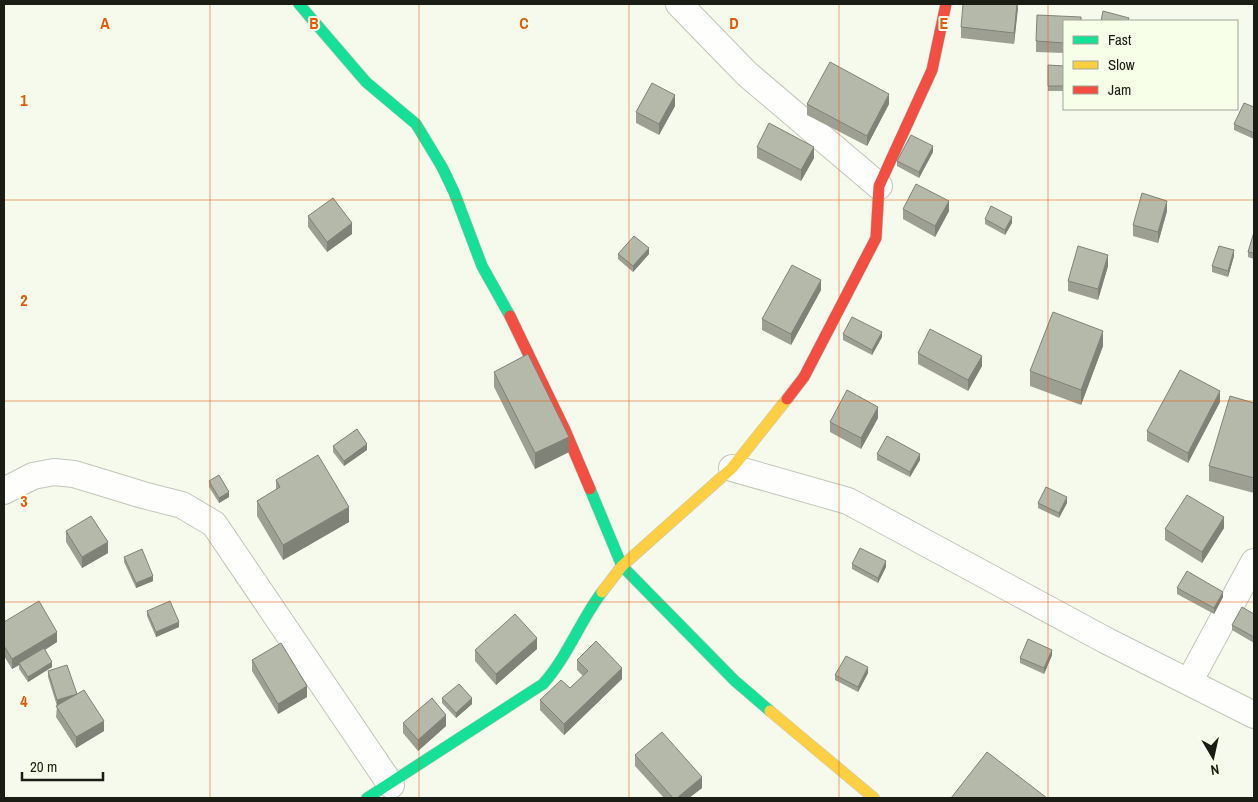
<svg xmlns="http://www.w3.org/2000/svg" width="1258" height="802" font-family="'Archivo Narrow',sans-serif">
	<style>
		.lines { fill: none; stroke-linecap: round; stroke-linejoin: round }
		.street-casing { stroke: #c2c6bb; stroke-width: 28 }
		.fast-casing { stroke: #c2c6bb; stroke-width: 12 }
		.slow-casing { stroke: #c2c6bb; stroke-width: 12 }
		.jam-casing { stroke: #c2c6bb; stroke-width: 12 }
		.street { stroke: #fefefc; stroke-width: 26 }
		.fast { stroke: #16e098; stroke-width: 11 }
		.slow { stroke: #ffcf43; stroke-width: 11 }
		.jam { stroke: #f24e42; stroke-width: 11 }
		.wall { fill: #9c9f92 }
		.shaded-wall { fill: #7f8277 }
		.building { fill: #b5b9aa; stroke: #7f8277 }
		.grid { fill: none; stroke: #e8590c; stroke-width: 1; stroke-opacity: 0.55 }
		.grid-label { font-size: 16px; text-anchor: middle; font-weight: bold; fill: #e8590c; stroke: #f8ffe8; stroke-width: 4; stroke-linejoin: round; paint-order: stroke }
	</style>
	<rect width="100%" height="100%" fill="#f6faed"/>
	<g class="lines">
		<g class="street-casing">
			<path id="street" d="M679 4 747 74 879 186
				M732 468 848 501 1107 641 1254 715
				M4 491 33 476 54 472 74 474 143 495 182 505 214 524 391 785
				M1189 682 1254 562"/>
		</g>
		<g class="fast-casing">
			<path id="fast" d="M299 4 366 82 416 124 442 167 454 192 482 266 510 316
				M590 489 622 566 735 681 770 711
				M367 798 543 684C568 656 580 621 602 592"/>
		</g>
		<g class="slow-casing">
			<path id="slow" d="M602 592 622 566 732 468 787 399
				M770 711 874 798"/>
		</g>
		<g class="jam-casing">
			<path id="jam" d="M510 316 565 430 590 489
				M787 399 804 377 876 238 879 186 932 70 946 4"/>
		</g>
		<use href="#street" class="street"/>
		<use href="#fast" class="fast"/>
		<use href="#slow" class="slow"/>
		<use href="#jam" class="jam"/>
	</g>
	<path class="wall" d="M1018 4 1014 44 961 38V27Z
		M1064 21V53L1036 52V41Z
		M1048 65 1064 66V91H1048Z
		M807 104H889L867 146 807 115Z
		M675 106 659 135 636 123V112Z
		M1254 107V139L1234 130V124Z
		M757 147 814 158 801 181 757 158Z
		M933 152 919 178 897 166V161Z
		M903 209 949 211 935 237 903 219Z
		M1167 211 1158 243 1133 236V225Z
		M308 216 352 234 327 252 308 227Z
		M985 219 1012 223 1005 235 985 224Z
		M1254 232V259L1248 257V252Z
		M618 254H649L633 272 618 259Z
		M1234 256 1228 277 1212 272V266Z
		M1108 266 1098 300 1068 291V281Z
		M821 290 791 345 762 330V319Z
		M843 334 882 337 872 355 843 340Z
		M1103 346 1081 405 1030 386V371Z
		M918 353 982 366 968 391 918 364Z
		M494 372 569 452 535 469 494 387Z
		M1220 402 1188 463 1147 441V431Z
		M1254 403V493L1209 481V466Z
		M878 418 861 449 830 432V422Z
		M333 446 367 450 344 466 333 452Z
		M877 454 920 460 910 477 877 460Z
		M276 480 349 522 283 560 257 516V501L276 490Z
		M209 481 229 497 219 503 209 487Z
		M1038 503H1067L1059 518 1038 508Z
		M1224 528 1202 563 1165 540V529Z
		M66 531 108 553 82 568 66 542Z
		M124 557 153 581 136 588 124 562Z
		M852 564 886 567 878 583 852 569Z
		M1177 588 1223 597 1214 614 1177 594Z
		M147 611 179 627 156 637 147 616Z
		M1254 614V643L1232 630V625Z
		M4 622 57 642 45 650 52 667 28 682 19 669V665L12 669 4 656Z
		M537 649 496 685 475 661V650Z
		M1052 655 1044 674 1020 663V658Z
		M252 660 307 697 278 714 252 671Z
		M577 660 622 679 564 735 540 710V700L570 688 583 676 577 670Z
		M48 671 77 694 104 731 76 748 56 717 57 706 48 677Z
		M868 673 858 692 835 680V675Z
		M442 698 472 704 456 718 442 703Z
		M403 723 446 726 418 751 403 733Z
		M635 755 702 788 689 798H664L635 766Z"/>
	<path class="shaded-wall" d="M1017 4 1018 9 1014 44V33Z
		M889 94V104L867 146V136Z
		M675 95V106L659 135V124Z
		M933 146V152L919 178V172Z
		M814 147V158L801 181V170Z
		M949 201V211L935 237V226Z
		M1167 201V211L1158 243V232Z
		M1012 217V223L1005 235V230Z
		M352 223V234L327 252V242Z
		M649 248V254L633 272V266Z
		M1234 250V256L1228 277V271Z
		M1108 255V266L1098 300V289Z
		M821 280V290L791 345V334Z
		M1103 331V346L1081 405V390Z
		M882 332V337L872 355V350Z
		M982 356V366L968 391V380Z
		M1220 391V402L1188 463V453Z
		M878 407V418L861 449V438Z
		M569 437V452L535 469V453Z
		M367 444V450L344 466V461Z
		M920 454V460L910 477V472Z
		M229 492V497L219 503V498Z
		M1067 497V503L1059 518V513Z
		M349 507V522L283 560V545Z
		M1224 517V528L1202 563V552Z
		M108 542V553L82 568V557Z
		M886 561V567L878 583V578Z
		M153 576V581L136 588V583Z
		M1223 592V597L1214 614V608Z
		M179 622V627L156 637V632Z
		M57 632V642L20 665 19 663V665L12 669V659Z
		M537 638V649L496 685V674Z
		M1052 650V655L1044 674V668Z
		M52 662V667L28 682V677Z
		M868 667V673L858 692V687Z
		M622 668V679L564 735V724Z
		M307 686V697L278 714V704Z
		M77 694 57 706V700Z
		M472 698V704L456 718V713Z
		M446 715V726L418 751V740Z
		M104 721V731L76 748V737Z
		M702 777V788L689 798H677Z"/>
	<path class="building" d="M963 4H1017L1014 33 961 27Z
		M1103 11 1129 18 1128 21H1101Z
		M1037 15 1081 17V21H1064V43L1036 41Z
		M830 62 889 94 867 136 807 104Z
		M1048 65 1064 66V86H1048Z
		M652 83 675 95 659 124 636 112Z
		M1244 103 1254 107V133L1234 124Z
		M769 123 814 147 801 170 757 147Z
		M911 135 933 146 919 172 897 161Z
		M916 184 949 201 935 226 903 209Z
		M1142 193 1167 201 1158 232 1133 225Z
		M333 198 352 223 327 242 308 216Z
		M991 206 1012 217 1005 230 985 219Z
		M1254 232V253L1248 252Z
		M634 236 649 248 633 266 618 254Z
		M1078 246 1108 255 1098 289 1068 281Z
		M1219 246 1234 250 1228 271 1212 266Z
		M792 265 821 280 791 334 762 319Z
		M1053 312 1103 331 1081 390 1030 371Z
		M852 317 882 332 872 350 843 334Z
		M930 329 982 356 968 380 918 353Z
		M528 354 569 437 535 453 494 372Z
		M1180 370 1220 391 1188 453 1147 431Z
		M847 390 878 407 861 438 830 422Z
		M1230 396 1254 403V478L1209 466Z
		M357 429 367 444 344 461 333 446Z
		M887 436 920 454 910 472 877 454Z
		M318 455 349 507 283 545 257 501 280 487 276 480Z
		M219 475 229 492 219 498 209 481Z
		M1046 487 1067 497 1059 513 1038 503Z
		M1187 495 1224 517 1202 552 1165 529Z
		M91 516 108 542 82 557 66 531Z
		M860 548 886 561 878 578 852 564Z
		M142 549 153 576 136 583 124 557Z
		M1187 571 1223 592 1214 608 1177 588Z
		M39 601 57 632 12 659 4 646V622Z
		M170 601 179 622 156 632 147 611Z
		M1242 607 1254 614V637L1232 625Z
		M515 614 537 638 496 674 475 650Z
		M1028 639 1052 650 1044 668 1020 658Z
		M596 641 622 668 564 724 540 700 561 680 570 688 588 671 577 660Z
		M281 643 307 686 278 704 252 660Z
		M44 648 52 662 28 677 19 663Z
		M846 656 868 667 858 687 835 675Z
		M67 665 77 694 57 700 48 671Z
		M459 684 472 698 456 713 442 698Z
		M84 690 104 721 76 737 56 706Z
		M432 698 446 715 418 740 403 723Z
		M662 732 702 777 677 798H673L635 755Z
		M987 752 1047 798H951Z"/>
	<path class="grid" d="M210 4V798M419 4V798M629 4V798M839 4V798M1048 4V798M4 200H1254M4 401H1254M4 602H1254"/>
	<g class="grid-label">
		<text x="105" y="29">A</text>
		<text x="314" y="29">B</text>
		<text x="524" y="29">C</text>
		<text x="734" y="29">D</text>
		<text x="944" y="29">E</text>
		<text x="24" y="106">1</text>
		<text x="24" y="306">2</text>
		<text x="24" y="507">3</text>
		<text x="24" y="707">4</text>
	</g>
	<rect width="1258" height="802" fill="none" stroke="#1a1d13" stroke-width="10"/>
	<rect x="1063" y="20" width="175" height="90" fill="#f8ffe8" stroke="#9fa593"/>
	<rect x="1073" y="36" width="25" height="8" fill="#16e098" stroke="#9fa593"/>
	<text x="1108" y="45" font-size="15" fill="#1a1d13">Fast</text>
	<rect x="1073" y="61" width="25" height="8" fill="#ffcf43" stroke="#9fa593"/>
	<text x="1108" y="70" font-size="15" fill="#1a1d13">Slow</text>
	<rect x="1073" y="86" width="25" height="8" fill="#f24e42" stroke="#9fa593"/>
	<text x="1108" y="95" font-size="15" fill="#1a1d13">Jam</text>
	<g transform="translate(1213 757) rotate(171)" stroke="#f8ffe8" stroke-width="4" paint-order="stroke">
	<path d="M0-4L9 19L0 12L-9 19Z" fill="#1a1d13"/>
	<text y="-8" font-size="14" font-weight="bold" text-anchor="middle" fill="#1a1d13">N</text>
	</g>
	<path d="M22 772v8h81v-8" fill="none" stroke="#1a1d13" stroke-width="2.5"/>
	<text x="30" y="772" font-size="15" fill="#1a1d13" stroke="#f8ffe8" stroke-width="4" paint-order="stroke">20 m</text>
</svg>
